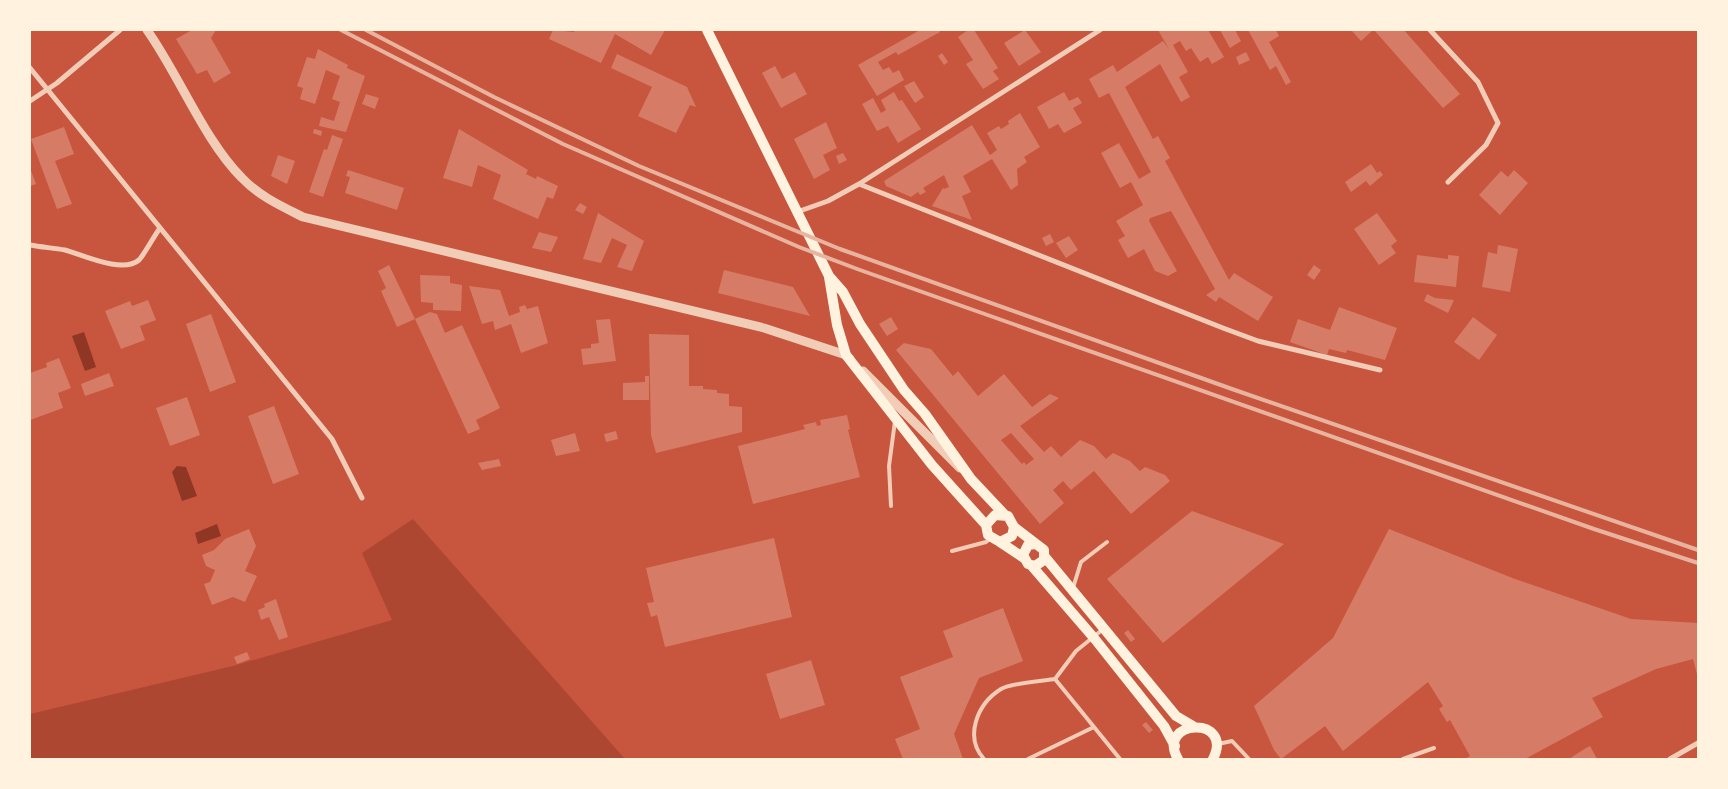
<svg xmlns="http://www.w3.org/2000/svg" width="1728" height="789" font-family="'Sofia Sans Condensed',sans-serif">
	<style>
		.green { fill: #ae4732 }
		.water { fill: #8f3625 }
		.building { fill: #d67c66; fill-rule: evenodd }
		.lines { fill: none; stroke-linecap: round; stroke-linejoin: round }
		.service { stroke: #f1ccb7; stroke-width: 4 }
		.minor { stroke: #f1ccb7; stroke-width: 5 }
		.tertiary { stroke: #f1ccb7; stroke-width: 9 }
		.secondary { stroke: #fff3e0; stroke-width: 10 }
		.rail { stroke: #e9b49f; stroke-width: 4 }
	</style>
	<rect width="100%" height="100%" fill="#c8553d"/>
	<path class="green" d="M413 519 625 759H30V714L233 666 392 620 362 553Z"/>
	<path class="water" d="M84 332 96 367 85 371 72 336Z
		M177 466 186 467 197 496 182 501 172 472Z
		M217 524 221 536 198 544 195 533Z"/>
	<path class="building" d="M192 30H216L211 38 231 73 214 83 207 70 197 74 176 39Z
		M553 30 574 32 575 30H665L651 55 615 34 601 63 549 39Z
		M920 30H939L940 32 898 55 896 52 878 62 883 70 889 67 893 73 899 70 904 80 877 96 858 65Z
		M968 30H974L998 68 993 71 999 79 983 89 966 64 973 60 958 37Z
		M1025 30 1041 52 1019 66 1004 43Z
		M1158 30H1208L1224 57 1212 64 1208 57 1200 62 1191 48 1186 51 1180 41 1173 45 1188 72 1179 77 1190 97 1181 102 1160 64 1125 87 1153 139 1158 136 1170 158 1165 161 1229 280 1234 273 1273 297 1258 321 1219 297 1216 302 1206 295 1215 289 1171 211 1150 218 1149 221 1177 271 1168 276 1155 271 1144 249 1128 258 1118 240 1125 236 1116 221 1143 205 1131 182 1120 188 1101 153 1119 143 1139 179 1151 172 1109 93 1099 98 1089 79 1113 65 1117 72 1163 41 1169 49Z
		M1220 30H1235L1241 41 1230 48Z
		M1248 30H1276L1279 36 1269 42 1291 82 1286 85 1276 66 1270 70Z
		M1351 30H1373L1361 41Z
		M1374 30H1404L1460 94 1443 108Z
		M318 49 348 65 347 68 365 76 346 132 319 126 321 117 334 121 340 102 332 99 340 76 326 70 315 104 300 99 303 88 297 86 307 57 315 59Z
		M1246 52 1250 60 1239 65 1236 57Z
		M942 53 948 62 944 65 938 56Z
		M617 54 687 87 696 107 690 105 676 133 638 116 652 87 611 68Z
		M775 66 782 79 795 72 807 94 781 108 762 73Z
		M914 81 924 97 915 103 904 86Z
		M894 92 899 101 902 100 921 129 898 143 888 126 877 131 862 104 873 98 881 113 886 110 881 100Z
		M1064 92 1069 101 1078 97 1082 103 1073 108 1082 123 1064 133 1058 124 1049 129 1037 107Z
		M366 94 379 98 375 109 362 104Z
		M1020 113 1040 147 1024 157 1027 162 1017 169 1018 185 1011 190 992 159 963 176 971 192 962 196 972 220 932 206 943 188 944 189 949 187 944 175 923 188 926 192 920 195 918 192 911 197 886 186 884 181 972 125 990 155 997 150 987 133 999 126 1001 129 1009 124 1008 121Z
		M826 122 837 148 823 155 830 170 814 179 794 139Z
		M64 127 74 154 55 161 72 204 57 209 31 139Z
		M314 129 322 131 321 136 313 133Z
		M459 129 528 170 526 174 536 179 537 176 558 186 553 199 547 197 538 219 493 199 501 175 478 165 472 187 443 178Z
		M332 135 343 139 323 197 309 192 324 149 327 150Z
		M843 153 847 160 839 164 836 156Z
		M278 155 295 161 287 184 271 176Z
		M1371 164 1377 173 1380 171 1383 175 1370 186 1366 181 1351 192 1345 182Z
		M30 168 36 184 30 186Z
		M348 170 404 188 397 210 345 193 350 177 346 176Z
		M1514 170 1528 183 1500 215 1479 195 1501 171 1508 177Z
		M580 203 587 207 583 214 575 210Z
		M598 213 644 241 632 271 617 267 627 245 612 238 601 263 583 259Z
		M1377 213 1397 241 1391 246 1396 253 1379 265 1354 229Z
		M539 232 558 237 551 252 532 248Z
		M1050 234 1054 242 1046 246 1042 238Z
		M1069 236 1078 250 1066 258 1056 243Z
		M1498 245 1518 249 1510 292 1482 287 1488 252 1497 254Z
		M1417 255 1448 259V255L1459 256 1456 287 1414 282Z
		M389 265 415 319 397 327 381 291 386 288 378 271Z
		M1314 265 1321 270 1314 280 1307 275Z
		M724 270 793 287 810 316 718 293Z
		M420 275 450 276V283L462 285 461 311 433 310V303L421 302Z
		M469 286 500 290 509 316 520 312 519 307 525 305 527 309 538 306 548 343 521 353 511 324 495 330 493 321 482 324Z
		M1427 294 1435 298 1454 300 1448 313 1424 301Z
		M148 300 156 320 140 326 145 340 121 349 105 311 130 301 132 306Z
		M1339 307 1397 328 1385 360 1347 350 1346 353 1329 349 1327 355 1290 342 1298 319 1330 330Z
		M430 312 437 314 445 333 462 325 500 408 476 420 480 429 468 434 415 319Z
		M211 314 236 382 210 392 186 324Z
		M891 317 898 329 887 336 879 324Z
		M1473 317 1497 335 1479 360 1454 342Z
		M610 319 616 361 583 365 581 349 591 348V344L599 343 596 320Z
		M649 334 689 335V386H703V389L717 390V393L729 394V406L742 407V432L656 453 651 435Z
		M904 343 931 349 953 376 958 371 978 396 1004 374 1032 407 1050 394 1059 398 1020 426 1044 452 1051 446 1061 457 1080 440 1094 446 1106 459 1113 453 1130 461 1140 471 1145 467 1165 475 1170 481 1131 514 1094 471 1071 490 1063 481 1053 490 1064 503 1040 524 896 350ZM1011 433 1034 459 1026 465 1024 462 1022 464 1001 440Z
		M59 358 71 388 58 393 63 408 30 420V373L47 367 46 363Z
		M109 373 114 386 85 396 81 384Z
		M645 376H649V400H623V383L645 382Z
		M187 397 200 435 170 446 156 408Z
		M274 406 299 474 273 484 248 416Z
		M847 415 850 429 848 430 860 477 753 504 738 446 805 429 803 425 816 422 817 426 821 425 820 420Z
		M616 431 618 439 606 442 604 434Z
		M575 433 580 451 556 456 551 440Z
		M499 459 501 466 482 470 478 463Z
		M1192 511 1284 544 1163 643 1107 579Z
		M249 529 256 546 245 571 257 576 245 602 233 597 212 605 204 584 210 582 215 570 206 566 202 555 214 550 225 539Z
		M1389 529 1515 579 1631 619 1698 623V678L1693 659 1656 669 1592 698 1603 717 1525 759H1465L1470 756 1450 720 1447 722 1439 709 1443 706 1428 682 1343 751 1325 726 1281 759 1274 750 1254 706 1333 638Z
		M774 538 792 617 665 647 657 615 651 617 647 603 654 602 646 568Z
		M276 599 288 637 279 640 269 617 261 620 258 610 265 607 264 604Z
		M1003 608 1023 661 979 678 954 734 963 759H903L895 739 920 729 900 677 953 657 943 631Z
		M1128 630 1135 639 1131 642 1124 633Z
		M247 652 250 659 237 664 234 657Z
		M811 660 825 705 780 719 766 674Z
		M1146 722 1153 730 1149 733 1142 725Z
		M1590 746 1597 759H1569L1586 748Z"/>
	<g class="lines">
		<path class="service" d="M891 506 889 466 895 421
			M952 551 986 542 991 538
			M1073 588 1081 562 1107 542
			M1102 630 1076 651 1055 679 1120 759
			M1218 744 1232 741 1249 759
			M984 759C964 737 977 704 1001 689 1011 683 1041 681 1055 679
			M1028 759 1094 727
			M1403 759 1434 748"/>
		<path class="minor" d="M1430 30 1478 82 1498 123 1486 145 1448 182
			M30 68 332 439 362 498
			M30 101 57 83 120 30
			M859 184 1223 328 1258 341 1380 370
			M797 212 828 201 859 184 1100 30
			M30 245C41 247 53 248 65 250 83 255 123 274 139 260 144 255 154 236 160 228
			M1670 759 1698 743"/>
		<path class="tertiary" d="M147 30C179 75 204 140 242 178 259 196 281 206 303 217L764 328 846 355 850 359
			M863 371 960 468"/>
		<path class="secondary" d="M707 30 829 276 843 292 860 324 904 390 925 414 971 479 1004 514
			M829 277 837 325 846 355 932 465 986 525
			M1014 527 1012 536 1000 542 988 535 986 525 995 515 1008 516 1014 527 1044 550V560L1035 566 1028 564 1023 555 1028 545 1035 544
			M1000 542 1024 558
			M1045 557 1176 716 1193 726
			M1031 565 1094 638 1164 726 1175 746
			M1178 759C1155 719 1235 715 1213 759"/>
		<path class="rail" d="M341 30 563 144 799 247 860 270 1594 529 1698 563
			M366 30 494 97 639 166 840 249 1232 389 1698 550"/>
	</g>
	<rect width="1728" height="789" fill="none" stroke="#fff3e0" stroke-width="62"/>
</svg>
